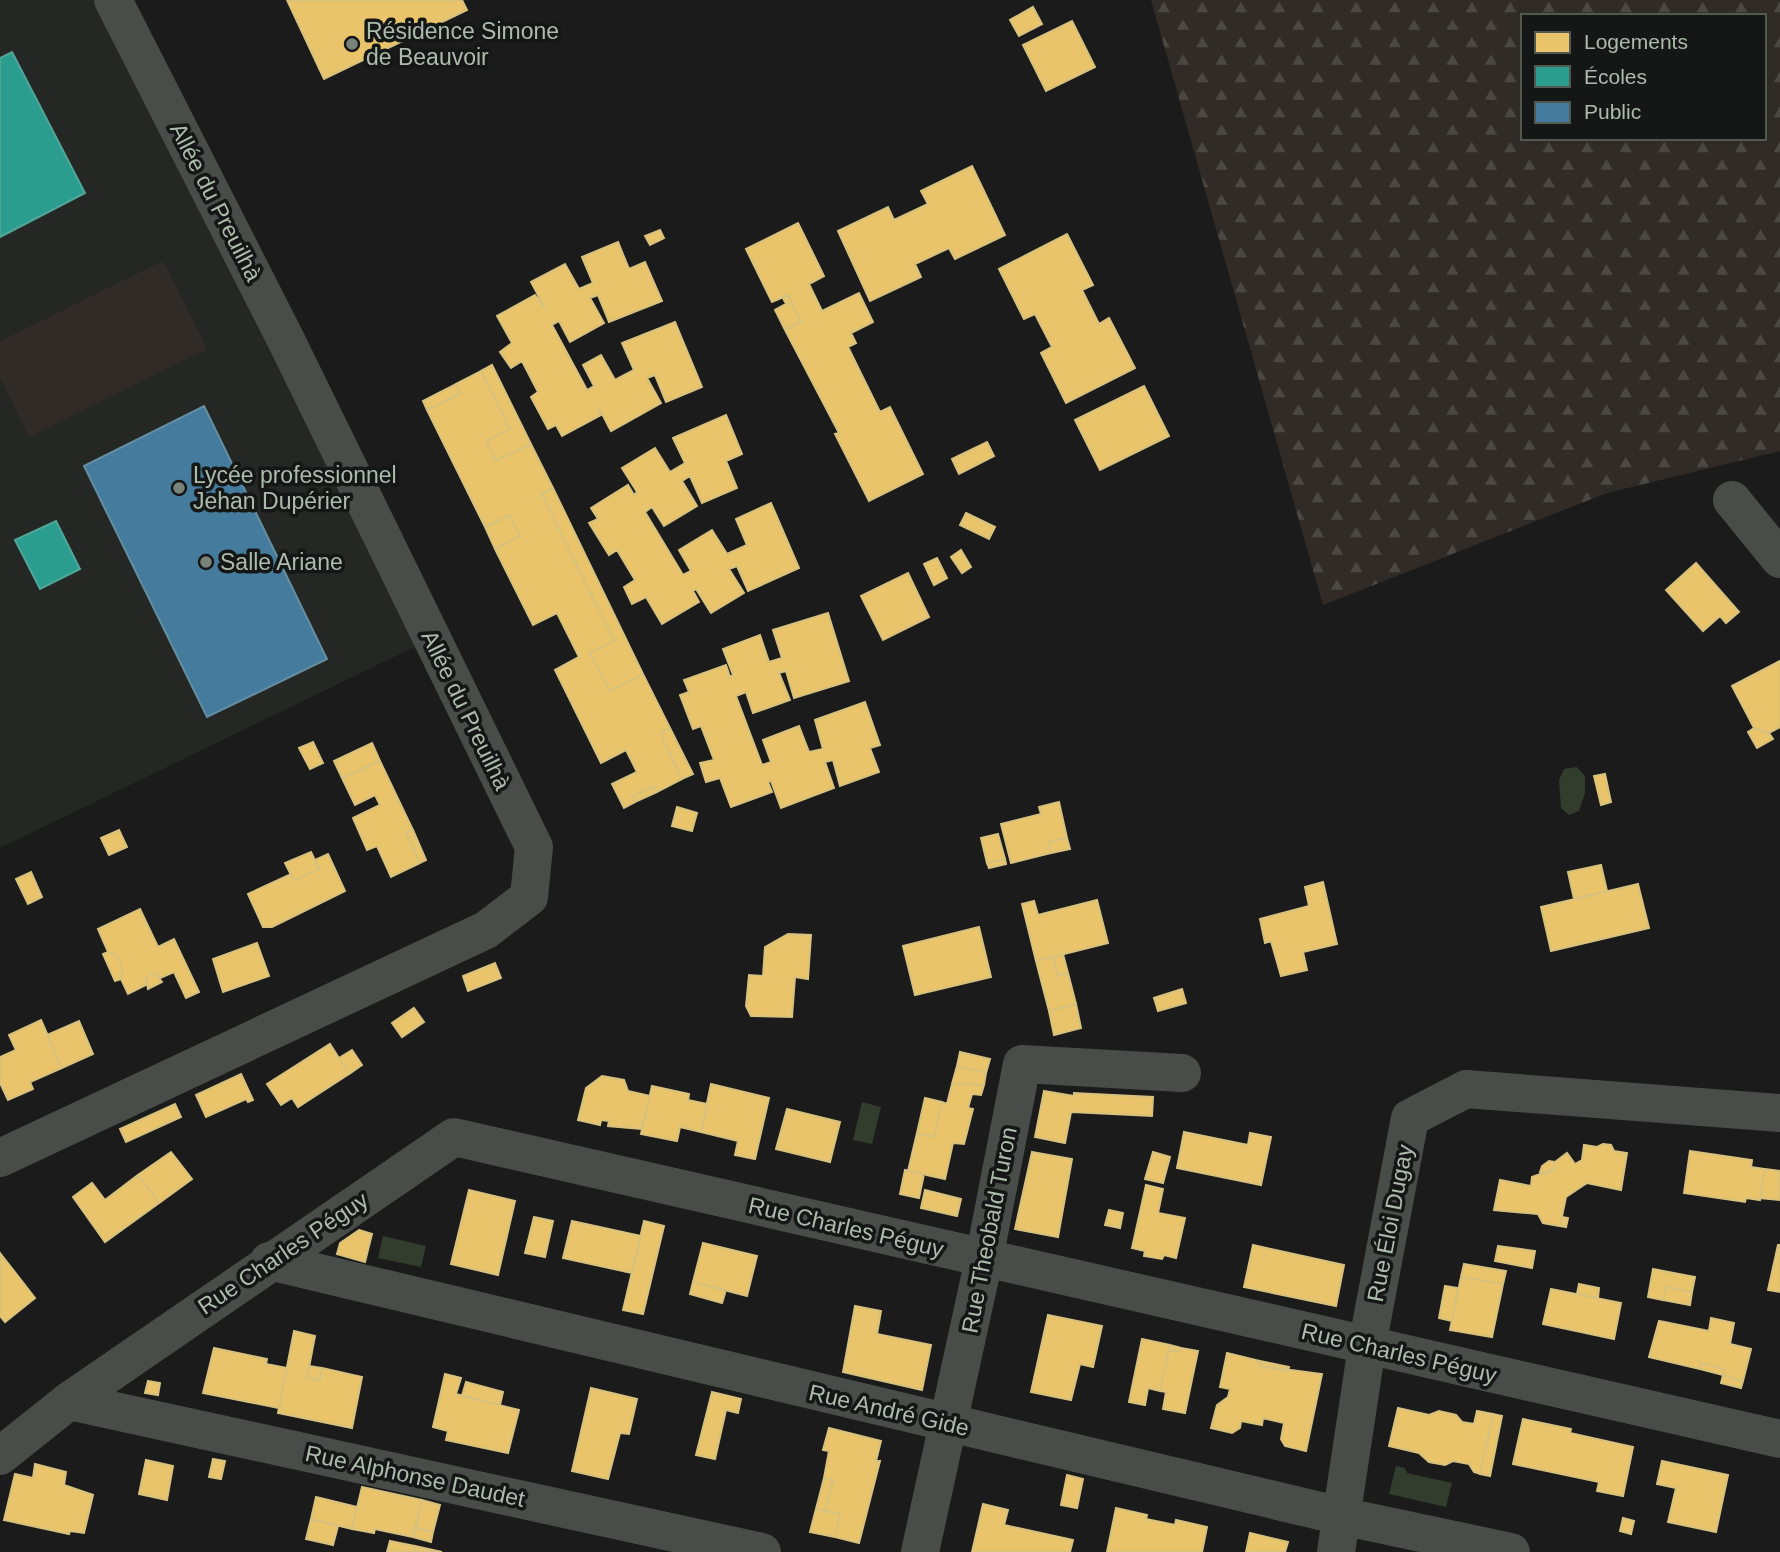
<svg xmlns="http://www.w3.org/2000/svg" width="1780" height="1552" font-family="Arial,sans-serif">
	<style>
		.built { fill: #242724 }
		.forest { fill: url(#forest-firs); fill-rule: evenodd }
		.green { fill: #302b27 }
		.water { fill: #323d2d }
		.homes { fill: #e9c46a; stroke: #d7c17e; stroke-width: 2 }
		.schools { fill: #2a9d8f; stroke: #51a698; stroke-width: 2 }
		.public { fill: #457b9d; stroke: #648ea2; stroke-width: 2 }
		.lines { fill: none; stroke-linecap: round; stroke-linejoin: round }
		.minor { stroke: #494d49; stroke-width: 38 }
		.poi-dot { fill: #7a8379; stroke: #141715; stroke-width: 2.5 }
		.labels { text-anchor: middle; stroke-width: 7; stroke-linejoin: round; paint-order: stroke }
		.poi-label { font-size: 23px; fill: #adbbac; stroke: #141715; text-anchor: start }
		.street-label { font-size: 23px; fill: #adbbac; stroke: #141715 }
	</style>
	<defs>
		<pattern id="forest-firs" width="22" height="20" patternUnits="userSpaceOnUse" patternTransform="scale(1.75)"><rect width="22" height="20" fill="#302b27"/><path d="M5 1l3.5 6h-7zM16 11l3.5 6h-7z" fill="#4b4844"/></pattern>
	</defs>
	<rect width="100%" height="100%" fill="#1a1b1a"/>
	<path class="built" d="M0 0H113L431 639 0 848Z"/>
	<path class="forest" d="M1151 0H1780V451L1607 493 1323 605ZM1523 16H1764V138H1523Z"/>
	<path class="green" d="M163 261 207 349 29 437 0 378V341Z"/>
	<path class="water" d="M1577 767 1585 776V793L1579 811 1569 815 1561 808 1559 780 1564 769Z
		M862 1102 881 1107 872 1144 853 1140Z
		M383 1236 426 1246 421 1267 378 1258Z
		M1396 1466 1405 1468 1407 1473 1452 1483 1446 1507 1389 1494Z"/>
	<path class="homes" d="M287 0H462L467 10 324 79Z
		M1033 7 1042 24 1019 36 1010 20Z
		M1072 21 1095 67 1046 91 1023 45Z
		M972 166 1005 235 955 259 949 248 915 264 921 277 870 301 838 231 888 207 894 220 928 204 921 191Z
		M798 223 824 276 809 284 822 311 859 293 873 322 851 333 856 343 848 347 880 412 890 407 923 474 869 501 835 434 839 433 785 330 801 322 788 295 772 302 746 249Z
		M660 230 664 238 650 245 645 236Z
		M1067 234 1093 285 1082 290 1099 324 1109 318 1135 368 1066 403 1041 353 1052 347 1035 314 1024 319 999 269Z
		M618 242 629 269 645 262 662 301 609 322 598 295 590 298 604 323 570 342 559 321 552 325 587 390 594 386 583 365 601 355 615 380 634 370 622 343 675 322 702 387 666 402 655 375 647 378 661 403 611 431 598 406 601 415 562 436 556 425 548 429 531 397 538 392 522 361 511 368 500 352 512 343 497 316 535 295 545 308 531 282 565 264 579 289 593 283 582 257Z
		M788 295 801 322 785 330 775 310 786 304 782 296Z
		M492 365 531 444 496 461 486 441 510 429 481 371Z
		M481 371 510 429 486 441 496 461 531 444 553 488 542 494 614 641 590 653 609 691 643 674 670 728 660 733 682 779 657 792 654 786 632 797 635 802 624 808 612 784 637 772 626 750 601 763 555 670 579 657 557 613 533 625 495 549 520 536 510 515 485 527 427 410 461 393 456 384Z
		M456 384 461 393 427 410 423 401Z
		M1144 386 1169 436 1100 470 1075 420Z
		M726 415 742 454 726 461 737 488 702 503 690 476 682 481 697 506 664 526 652 507 645 512 683 575 691 571 679 550 712 530 727 554 747 545 736 519 771 503 799 568 748 591 737 566 729 569 744 593 711 613 696 589 693 591 699 602 662 624 646 597 632 604 624 587 635 580 617 550 609 555 589 523 598 519 591 508 628 485 634 495 637 492 622 468 655 448 670 472 685 463 673 438Z
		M987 442 994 456 959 474 952 459Z
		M553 488 643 674 609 691 590 653 614 641 542 494Z
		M966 513 995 527 989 539 960 525Z
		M510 515 520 536 495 549 485 527Z
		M961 550 971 567 962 573 951 557Z
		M937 558 947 578 934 585 924 564Z
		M1696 563 1739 612 1726 623 1720 616 1703 631 1666 590Z
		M908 573 929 617 883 640 861 596Z
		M828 613 849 681 794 698 786 671 779 673 790 700 753 713 746 692 736 696 762 765 771 762 763 740 799 726 809 752 823 749 815 720 865 702 880 745 870 748 879 772 840 786 833 760 825 762 834 788 781 808 771 781 768 782 772 792 731 807 720 778 706 782 700 763 714 760 701 726 693 729 680 695 689 692 684 680 726 665 730 677 733 675 723 649 760 635 769 662 782 658 773 630Z
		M1780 661V727L1769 733 1754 728 1732 686Z
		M670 728 693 774 682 779 660 733Z
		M1754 728 1769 733 1773 739 1757 748 1748 732Z
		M313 742 323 763 310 769 299 748Z
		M372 743 380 761 342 778 334 761Z
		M380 761 413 830 406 832 420 863 391 877 377 846 367 850 353 818 380 805 375 795 355 805 342 778Z
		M1605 774 1611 802 1601 805 1594 776Z
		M654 786 657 792 635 802 632 797Z
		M1059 802 1067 838 1049 842 1051 853 1011 863 1001 824 1041 814 1039 807Z
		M677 807 697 813 692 831 672 826Z
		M119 830 127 847 109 855 101 838Z
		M413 830 426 860 420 863 406 832Z
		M998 834 1005 859 987 863 981 838Z
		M1067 838 1070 849 1051 853 1049 842Z
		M311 852 319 869 294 881 285 863Z
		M328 854 345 891 272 927H263L248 894 291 874 294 881 319 869 315 860Z
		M1005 859 1006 864 989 868 987 863Z
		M1601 865 1607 891 1574 899 1568 872Z
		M31 872 42 897 28 904 16 879Z
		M1323 882 1337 944 1303 952 1307 970 1281 976 1271 941 1265 943 1260 919 1309 906 1305 887Z
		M1638 884 1649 928 1551 951 1541 907Z
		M1097 900 1108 943 1036 961 1022 904 1034 901 1038 915Z
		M140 909 158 947 174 939 199 992 186 998 174 972 160 978 155 973 146 978V985L128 994 121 979 123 970 117 955 108 952 98 929Z
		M979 927 991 977 915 995 903 946Z
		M788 934 811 935 808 979 795 977 792 1017 751 1016 746 1006 749 975 763 976 765 947Z
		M257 943 269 976 223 992 213 959Z
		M108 952 117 955 123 970 121 979 115 981 103 954Z
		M1063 954 1068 973 1058 976 1053 957Z
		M1053 957 1058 976 1068 973 1076 1004 1049 1011 1036 961Z
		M495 963 501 978 468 991 463 976Z
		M155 973 162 982 148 989 146 978Z
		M1182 989 1186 1003 1158 1011 1154 998Z
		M1076 1004 1081 1028 1054 1035 1049 1011Z
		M414 1008 424 1022 402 1037 392 1023Z
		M41 1020 62 1068 30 1082 33 1089 8 1100 0 1083V1057L16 1050 9 1035Z
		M79 1021 93 1054 62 1068 47 1035Z
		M330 1044 349 1074 298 1107 292 1098 281 1105 267 1084Z
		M352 1050 362 1065 349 1074 339 1058Z
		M960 1052 990 1059 986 1073 957 1066Z
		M957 1066 986 1073 984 1085 952 1084Z
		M241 1074 253 1100 248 1102 246 1099 206 1117 196 1095Z
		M602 1076 624 1080 628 1091 650 1096 641 1129 608 1126 609 1121 601 1120 600 1125 578 1120 586 1088Z
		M711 1084 769 1098 755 1159 735 1155 738 1141 701 1132Z
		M952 1084 984 1085 981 1095 972 1094 968 1108 973 1109 964 1144 953 1143 945 1179 908 1171 917 1133 934 1137 942 1102 947 1104Z
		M652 1086 689 1094 688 1100 707 1104 701 1132 680 1127 677 1141 641 1134Z
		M1044 1091 1074 1096V1093L1153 1097 1152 1116 1071 1112 1065 1143 1035 1137Z
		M925 1098 942 1102 934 1137 917 1133Z
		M175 1104 181 1117 126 1142 120 1129Z
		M787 1109 840 1122 830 1162 776 1149Z
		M1184 1132 1248 1145 1250 1133 1271 1137 1261 1185 1177 1168Z
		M1603 1144 1611 1145 1614 1151 1627 1153 1621 1190 1587 1183 1566 1197 1560 1226 1543 1223 1538 1214 1494 1210 1500 1180 1531 1186 1532 1177 1554 1169 1555 1162 1567 1153 1575 1164 1582 1160 1584 1145 1597 1147Z
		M1690 1151 1752 1160 1751 1167 1765 1169 1760 1200 1746 1198 1745 1202 1684 1193Z
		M171 1152 192 1179 159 1203 138 1175Z
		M1032 1152 1072 1159 1058 1237 1015 1229Z
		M1153 1152 1170 1157 1163 1183 1145 1179Z
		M1549 1161 1555 1162 1554 1169 1546 1174 1540 1172 1542 1166Z
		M1765 1169 1780 1171 1779 1200 1760 1198Z
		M905 1170 924 1174 919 1198 900 1194Z
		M138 1175 159 1203 105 1242 73 1197 92 1183 105 1200Z
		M1146 1185 1163 1189 1158 1213 1185 1218 1176 1258 1164 1255 1162 1259 1144 1256 1145 1251 1132 1248Z
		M469 1190 515 1201 498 1275 451 1264Z
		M925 1190 961 1199 957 1216 921 1208Z
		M1109 1210 1123 1213 1120 1228 1105 1225Z
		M534 1217 553 1221 545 1257 525 1253Z
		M1562 1217 1568 1218 1566 1227 1560 1226Z
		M572 1221 641 1236 632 1273 563 1258Z
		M644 1221 664 1226 643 1314 623 1310Z
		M359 1230 372 1234 365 1262 337 1254 340 1243Z
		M703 1243 757 1256 747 1296 693 1282Z
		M1253 1245 1344 1265 1336 1306 1244 1287Z
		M1778 1245H1780V1292L1768 1290Z
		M1498 1246 1535 1251 1532 1268 1495 1261Z
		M0 1253 35 1298 5 1322 0 1316Z
		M1464 1264 1506 1271 1503 1284 1461 1277Z
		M1653 1269 1695 1277 1692 1292 1666 1287 1663 1300 1648 1297Z
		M1461 1277 1503 1284 1492 1337 1450 1330Z
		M693 1282 726 1290 722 1303 690 1294Z
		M1579 1284 1599 1288 1598 1298 1577 1294Z
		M1445 1286 1458 1288 1452 1321 1439 1318Z
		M1666 1287 1692 1292 1690 1305 1663 1300Z
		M1551 1289 1621 1303 1614 1339 1543 1324Z
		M855 1306 881 1311 877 1334 931 1345 922 1390 843 1372Z
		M1048 1315 1102 1326 1093 1367 1080 1364 1071 1400 1031 1392Z
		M1711 1318 1734 1323 1730 1344 1751 1349 1743 1381 1723 1375 1724 1369 1701 1363 1700 1369 1649 1357 1659 1321 1709 1331Z
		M294 1331 315 1336 307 1378 320 1380 322 1368 362 1377 352 1428 278 1413Z
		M1142 1339 1170 1345 1160 1391 1148 1388 1145 1405 1129 1402Z
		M1170 1345 1181 1348 1180 1352 1169 1350Z
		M214 1348 267 1359 266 1364 287 1368 279 1408 203 1393Z
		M1181 1348 1198 1351 1185 1413 1163 1409 1166 1392 1160 1391 1169 1350 1180 1352Z
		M1227 1353 1260 1361V1366L1322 1374 1306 1451 1285 1446 1281 1439 1284 1423 1263 1418 1262 1425 1241 1421 1240 1428 1232 1433 1211 1428 1217 1405 1228 1397 1230 1389 1220 1387Z
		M1260 1361 1289 1367 1288 1371 1260 1366Z
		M1701 1363 1724 1369 1723 1375 1700 1369Z
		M309 1366 322 1368 320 1380 307 1378Z
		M445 1374 461 1378 456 1394 519 1410 508 1453 446 1440 448 1431 433 1427Z
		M1723 1375 1743 1381 1741 1388 1721 1383Z
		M148 1381 160 1383 158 1395 145 1393Z
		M466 1382 503 1392 500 1405 462 1396Z
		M591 1388 637 1399 629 1434 620 1433 608 1479 572 1471Z
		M712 1392 741 1399 738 1413 726 1410 715 1459 696 1455Z
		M1398 1408 1429 1415 1439 1411 1456 1415 1462 1422 1474 1424 1477 1411 1493 1414 1480 1474 1474 1472 1469 1464 1453 1461 1445 1465 1429 1462 1419 1453 1389 1446Z
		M1493 1414 1502 1416 1490 1476 1480 1474Z
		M1523 1419 1571 1429 1570 1433 1633 1447 1623 1496 1597 1491 1599 1482 1513 1464Z
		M829 1428 881 1441 876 1461H880L859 1543 835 1537 840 1514 825 1511 833 1480 824 1478 829 1451 823 1450Z
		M213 1459 225 1461 221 1479 209 1477Z
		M146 1460 173 1466 167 1500 139 1494Z
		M1662 1461 1728 1475 1716 1532 1668 1522 1676 1488 1657 1484Z
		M35 1464 66 1472 64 1485 93 1495 84 1533 70 1531 69 1534 4 1520 15 1474 33 1478Z
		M1067 1475 1083 1479 1077 1508 1061 1505Z
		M824 1478 833 1480 825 1511 816 1509Z
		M362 1487 422 1500 413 1537 375 1529 374 1533 352 1529Z
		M316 1497 357 1507 352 1529 311 1519Z
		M422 1500 440 1505 433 1532 416 1528Z
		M983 1504 1008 1510 1004 1525 1073 1540 1070 1552H972Z
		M1116 1508 1147 1515 1146 1519 1175 1525 1176 1520 1207 1527 1202 1552H1107Z
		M816 1509 840 1514 835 1537 810 1532Z
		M1623 1518 1634 1521 1631 1534 1620 1531Z
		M311 1519 338 1526 333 1545 306 1539Z
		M416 1528 433 1532 431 1542 413 1537Z
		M1250 1533 1288 1542 1285 1552H1246Z
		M390 1541 415 1546 414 1552H387Z
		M415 1546 442 1552H414Z"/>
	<path class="schools" d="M12 52 85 193 0 237V58Z
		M56 521 80 569 40 589 15 540Z"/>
	<path class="public" d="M204 406 327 659 207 717 84 466Z"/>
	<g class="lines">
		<path class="minor" d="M1732 500 1780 559
			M0 1158 486 930 529 897 534 847 285 338 113 0
			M269 1261 1341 1516 1511 1552
			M69 1401 762 1552
			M0 1456 69 1401 454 1137 1780 1439
			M920 1552 984 1259 1022 1064 1182 1073
			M1336 1552 1367 1346 1410 1118 1466 1089 1780 1113"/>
	</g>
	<g class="poi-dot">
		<circle cx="352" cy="44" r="7"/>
		<circle cx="179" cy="488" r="7"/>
		<circle cx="206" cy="562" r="7"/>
	</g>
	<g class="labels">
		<g class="poi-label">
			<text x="366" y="39">Résidence Simone<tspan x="366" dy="26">de Beauvoir</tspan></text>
			<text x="193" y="483">Lycée professionnel<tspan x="193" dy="26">Jehan Dupérier</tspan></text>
			<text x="220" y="570">Salle Ariane</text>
		</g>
		<g class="street-label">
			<text transform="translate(216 202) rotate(63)" y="8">Allée du Preuilhà</text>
			<text transform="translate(466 710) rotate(64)" y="8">Allée du Preuilhà</text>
			<text transform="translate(1390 1223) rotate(-79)" y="8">Rue Éloi Dugay</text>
			<text transform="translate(846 1227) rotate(13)" y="8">Rue Charles Péguy</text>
			<text transform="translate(989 1230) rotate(-79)" y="8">Rue Theobald Turon</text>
			<text transform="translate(283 1253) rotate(-34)" y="8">Rue Charles Péguy</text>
			<text transform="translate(1399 1353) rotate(13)" y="8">Rue Charles Péguy</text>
			<text transform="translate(889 1410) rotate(13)" y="8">Rue André Gide</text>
			<text transform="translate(415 1476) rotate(12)" y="8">Rue Alphonse Daudet</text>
		</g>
	</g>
	<rect x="1521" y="14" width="245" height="126" fill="#141715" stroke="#515951" stroke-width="2"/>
	<rect x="1535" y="32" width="35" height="21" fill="#e9c46a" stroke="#515951" stroke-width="2"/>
	<text x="1584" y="49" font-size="21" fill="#adbbac">Logements</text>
	<rect x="1535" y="66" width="35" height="21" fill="#2a9d8f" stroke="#515951" stroke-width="2"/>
	<text x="1584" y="84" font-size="21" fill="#adbbac">Écoles</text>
	<rect x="1535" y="102" width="35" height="21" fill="#457b9d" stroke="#515951" stroke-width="2"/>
	<text x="1584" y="119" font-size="21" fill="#adbbac">Public</text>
</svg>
